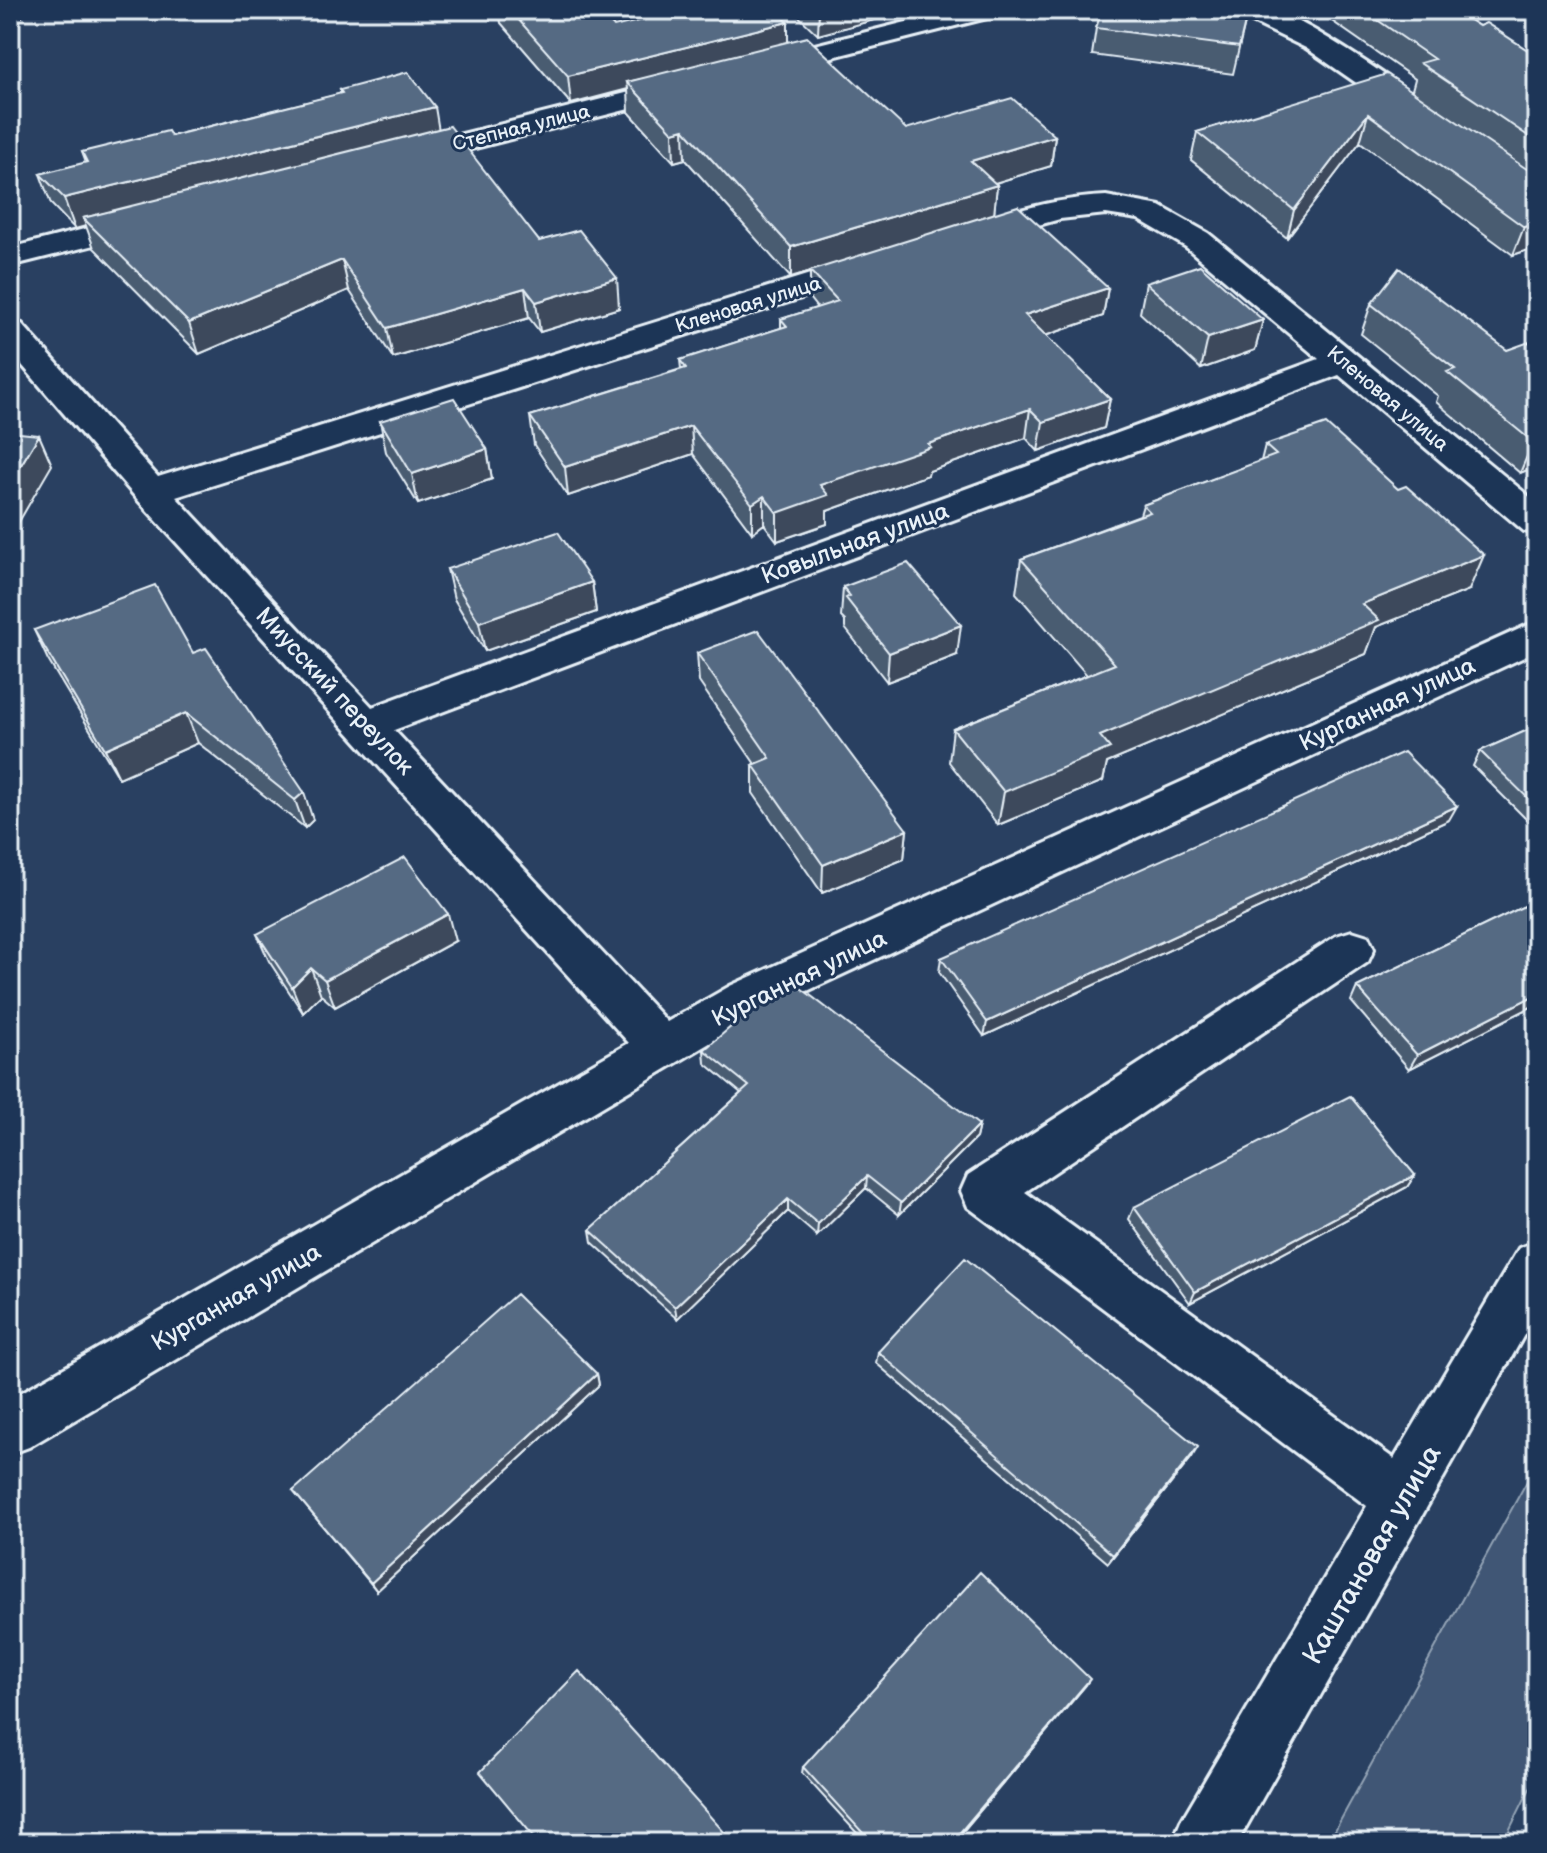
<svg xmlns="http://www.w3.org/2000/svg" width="1547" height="1853" font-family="'Balsamiq Sans',sans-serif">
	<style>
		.green { fill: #415774; stroke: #94a4b6; stroke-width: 2 }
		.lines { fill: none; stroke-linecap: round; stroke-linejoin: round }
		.service-casing { stroke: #e8f1f8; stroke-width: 6 }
		.minor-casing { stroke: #e8f1f8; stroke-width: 6 }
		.service { fill: #1d3557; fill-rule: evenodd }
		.minor { fill: #1d3557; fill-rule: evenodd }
		.wall { fill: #495b71; stroke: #e8f1f8; stroke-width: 2 }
		.shaded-wall { fill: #3c4a5c; stroke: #e8f1f8; stroke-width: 2 }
		.building { fill: #556a83; stroke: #e8f1f8; stroke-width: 2 }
		.labels { text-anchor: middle; stroke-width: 6; stroke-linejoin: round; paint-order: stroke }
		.far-street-label { font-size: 20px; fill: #e8f1f8; stroke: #1d3557 }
		.street-label { font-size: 24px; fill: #e8f1f8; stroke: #1d3557 }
		.near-street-label { font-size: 28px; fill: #e8f1f8; stroke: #1d3557 }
	</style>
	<rect width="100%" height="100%" fill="#294061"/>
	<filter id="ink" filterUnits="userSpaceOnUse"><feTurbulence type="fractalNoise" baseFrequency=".0125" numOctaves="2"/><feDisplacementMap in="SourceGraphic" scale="16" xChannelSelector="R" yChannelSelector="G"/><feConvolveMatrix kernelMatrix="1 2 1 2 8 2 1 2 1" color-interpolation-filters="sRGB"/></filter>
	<g filter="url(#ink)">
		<path class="green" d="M1537 1463V1774L1503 1843H1328Z"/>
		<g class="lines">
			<g class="service-casing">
				<path id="service" d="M10 10H25L21 15 10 18Z"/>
			</g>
			<g class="minor-casing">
				<path id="minor" d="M954 10H999L995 16 765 74 755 72 751 66 755 60Z
					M1236 10C1247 10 1262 8 1273 10 1297 15 1418 93 1431 112L1427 118 1417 121 1407 118 1306 48 1240 16Z
					M686 78 696 80 700 86 696 92 404 166 394 163 389 157 394 151Z
					M1106 196 1160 206 1208 233 1537 503V534L1524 531 1339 375 394 730 667 1022 730 986 1537 621V651L762 1012 29 1447 10 1454V1399L629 1043 138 500 10 351V321L22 324 158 477 855 260 866 258 877 260 882 267 877 274 176 497 372 707 1319 359 1186 247 1138 219 1106 214 1060 219 974 243 963 241 958 234 963 227C1010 212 1056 198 1106 196Z
					M147 213 158 215 162 222 158 229 10 266V248Z
					M1352 931 1368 936 1374 949 1368 962 1025 1192 1394 1459 1519 1248 1537 1241V1312L1237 1843H1172L1181 1821 1367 1506 968 1207 961 1191 968 1175 1336 936Z"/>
			</g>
			<use href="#service" class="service"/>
			<use href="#minor" class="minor"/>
		</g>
		<path class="wall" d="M499 10H599L614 27 788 42 906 129 1055 136 1051 166 995 183 997 185 994 213 1108 288 1103 316 1045 336 1110 399 1104 428 1038 451 1026 438 929 471 928 475 827 511V524L777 541 764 524 752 533 693 454 568 496 534 445 530 416 681 369 680 360 781 328V319L817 308 810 299V272L791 278 685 159 674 162 629 112 628 89 571 104 501 23Z
			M792 10H911L818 35Z
			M1248 10 1233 74 1092 55 1096 28Z
			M1316 10H1454L1479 26 1537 56V247L1513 255 1360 142 1287 238 1191 160 1197 132 1412 90 1415 79Z
			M340 90 439 129 539 241 619 308 540 332 529 318 393 358 349 290 199 354 94 248 86 226 75 229 51 204 40 174 86 163 82 152 171 136 340 94Z
			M1146 283 1263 320 1255 350 1201 369 1140 313Z
			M1371 304 1507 350 1537 348V468L1535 467 1520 473 1436 402 1438 396 1361 334Z
			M380 421 487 449 492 479 418 504 386 452Z
			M1265 445 1469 590 1376 627 1366 654 1107 763 1103 781 998 825 949 762 953 729 1087 675 1016 593 1021 559 1140 515 1143 505 1261 461Z
			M447 569 592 582 596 612 485 651 454 599Z
			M843 587 957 655 887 682 845 628V621L841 617Z
			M34 630 193 653 313 820 305 828 198 743 119 778 48 660Z
			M697 653 907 830 904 859 822 893 753 793V765L755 764 699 682Z
			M1537 726V830L1473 766 1480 751Z
			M1449 820 984 1036 939 972 941 958Z
			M1537 900V1004L1409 1069 1351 1001 1357 987Z
			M257 934 455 941 335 1007 321 995 303 1013 269 961Z
			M704 1050 979 1125 976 1138 899 1215 866 1188 817 1236 788 1211 677 1319 592 1242 590 1230 741 1093 705 1063Z
			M1415 1175 1407 1187 1190 1303 1129 1219 1134 1207Z
			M878 1352 1192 1457 1108 1563 876 1363Z
			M597 1374 599 1385 377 1591 293 1491Z
			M1085 1686 953 1843H866L802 1773 803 1767Z"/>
		<path class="shaded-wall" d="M819 10H911L818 35Z
			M788 22V49L627 82 628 89 571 104 568 76Z
			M435 107 440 137 83 218 86 226 75 229 64 198Z
			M1368 114 1360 142 1287 238 1294 210Z
			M684 129 685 159 674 162 673 132Z
			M1055 136 1051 166 968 191 971 161Z
			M997 185 994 215 791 278V247Z
			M1537 223V247L1513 255 1524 227Z
			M342 260 349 290 199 354 189 323Z
			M617 278 619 308 540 332 536 302Z
			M525 288 529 318 393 358 387 328Z
			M1108 288 1103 316 1021 344 1025 315Z
			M1263 320 1255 350 1201 369 1208 338Z
			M1110 399 1104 428 1038 451 1043 422Z
			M1030 409 1026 438 929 471 928 475 827 511V524L777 541V513L820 485 928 444Z
			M691 426 693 454 568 496 565 467Z
			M39 435 52 465 10 537V483Z
			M1537 441V462L1535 467 1520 473 1533 442Z
			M487 449 492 479 418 504 412 474Z
			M764 496V524L752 533V504Z
			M1484 555 1469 590 1376 627 1366 654 1107 763 1103 781 998 825 1004 792 1100 736 1362 604Z
			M592 582 596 612 485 651 479 622Z
			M961 625 957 655 887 682 889 653Z
			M186 713 198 743 119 778 105 749Z
			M304 792 313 820 305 828 295 800Z
			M1457 806 1449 820 984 1036 987 1022Z
			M907 830 904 859 822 893 823 865Z
			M448 914 455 941 335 1007 325 980Z
			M311 968 321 995 303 1013 292 987Z
			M1537 994V1004L1409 1069 1417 1055Z
			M979 1125 976 1138 899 1215 901 1203Z
			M1415 1175 1407 1187 1190 1303 1195 1292Z
			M867 1176 866 1188 817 1236 818 1224Z
			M788 1199V1211L677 1319 675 1307Z
			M597 1374 599 1385 377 1591 371 1583Z
			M1198 1447 1192 1457 1108 1563 1113 1555Z
			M1090 1679 1085 1686 953 1843H951Z"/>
		<path class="building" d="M510 10H599L614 27 683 10H776L788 22 568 76Z
			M1102 10H1248L1239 47 1096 28Z
			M1363 10H1454L1479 26 1486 23 1537 56V142L1420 63 1434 59Z
			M807 37 906 129 1012 98 1055 136 971 161 997 185 791 247 684 129 673 132 627 82Z
			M408 72 435 107 64 198 40 174 87 162 82 152 168 131 171 136 342 93 340 90Z
			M1387 74 1537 176V223L1524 227 1368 114 1294 210 1197 132Z
			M450 126 539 241 579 230 617 278 536 302 525 288 387 328 342 260 189 323 83 218Z
			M1018 206 1108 288 1025 315 1110 399 1043 422 1030 409 928 444 931 447 820 485 828 495 777 513 764 496 752 504 691 426 565 467 530 416 686 368 680 360 787 326 781 319 838 301 810 271Z
			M1200 265 1263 320 1208 338 1146 283Z
			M1399 268 1507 350 1529 342 1537 348V441L1533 442 1447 372 1455 369 1371 304Z
			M454 398 487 449 412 474 380 421Z
			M1326 424 1398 489 1406 486 1484 555 1362 604 1379 620 1100 736 1110 748 1004 792 953 729 1115 664 1021 559 1150 512 1143 505 1276 455 1265 445Z
			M10 432 39 435 10 483Z
			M558 532 592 582 479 622 447 569Z
			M908 563 961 625 889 653 846 598 850 596 843 587Z
			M155 585 193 653 206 648 304 792 295 800 186 713 105 749 34 630Z
			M758 630 907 830 823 865 753 765 770 758 697 653Z
			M1537 726V807L1480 751Z
			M1404 752 1457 806 987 1022 941 958Z
			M405 857 448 914 325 980 311 968 292 987 257 934Z
			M1537 900V994L1417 1055 1357 987Z
			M797 985 979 1125 901 1203 867 1176 818 1224 788 1199 675 1307 590 1230 749 1086 704 1050 755 1006Z
			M1350 1096 1415 1175 1195 1292 1134 1207Z
			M965 1258 1198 1447 1113 1555 878 1352Z
			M516 1294 597 1374 371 1583 293 1491Z
			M980 1572 1090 1679 951 1843H872L803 1767Z
			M579 1671 734 1843H539L480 1772Z"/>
	</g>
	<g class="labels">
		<g class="far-street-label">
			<text transform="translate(521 127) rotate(-14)" y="7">Степная улица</text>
			<text transform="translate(748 304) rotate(-17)" y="7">Кленовая улица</text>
			<text transform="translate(1388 398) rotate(40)" y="7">Кленовая улица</text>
		</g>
		<g class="street-label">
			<text transform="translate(855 543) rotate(-20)" y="8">Ковыльная улица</text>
			<text transform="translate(335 691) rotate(47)" y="8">Миусский переулок</text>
			<text transform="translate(1387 704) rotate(-25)" y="8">Курганная улица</text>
			<text transform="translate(799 978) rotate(-26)" y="8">Курганная улица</text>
			<text transform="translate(236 1297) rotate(-30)" y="8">Курганная улица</text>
		</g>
		<g class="near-street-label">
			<text transform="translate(1371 1554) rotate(-60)" y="10">Каштановая улица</text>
		</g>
	</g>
	<rect width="1547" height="1853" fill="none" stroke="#1d3557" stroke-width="40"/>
	<rect x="20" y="20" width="1507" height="1813" fill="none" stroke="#e8f1f8" stroke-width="3" filter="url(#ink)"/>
</svg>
